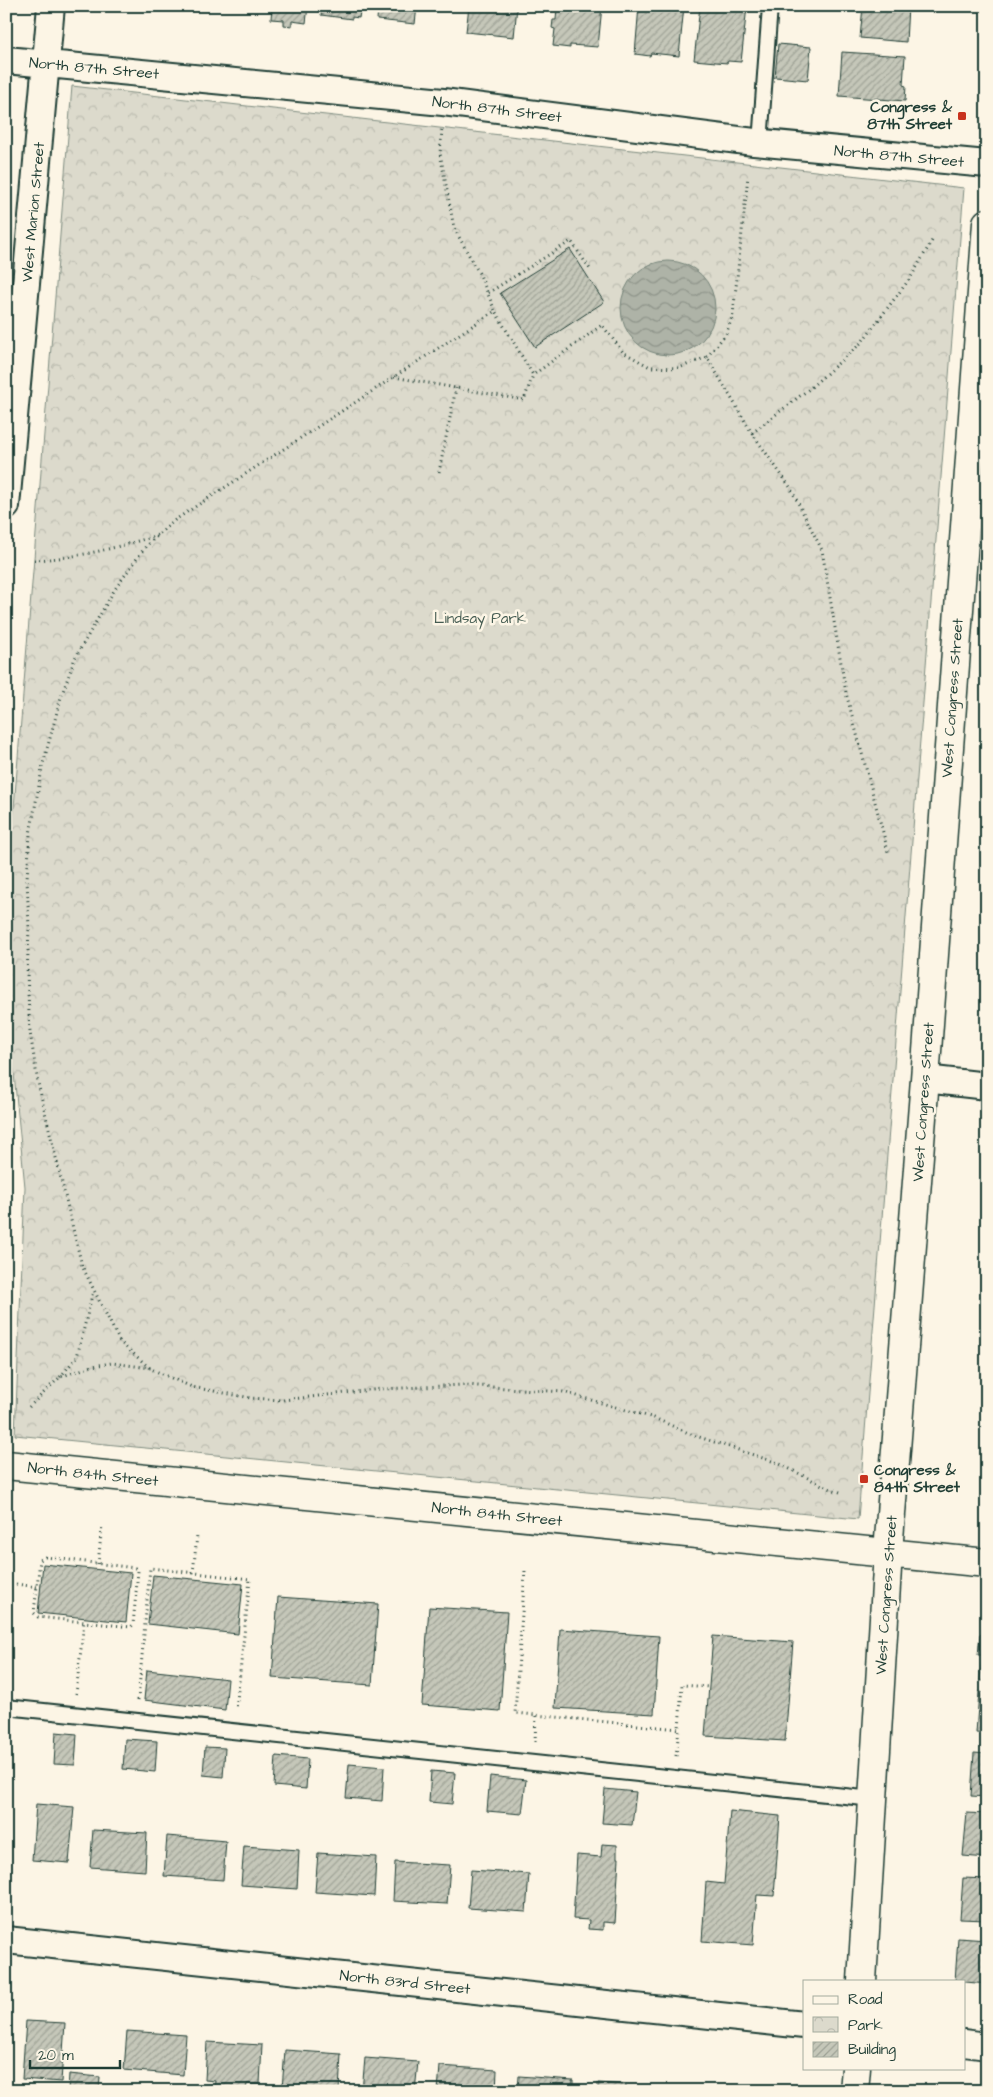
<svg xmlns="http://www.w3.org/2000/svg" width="993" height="2097" font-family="'Architects Daughter',sans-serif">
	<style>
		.park { fill: url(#park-crowns); stroke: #7e8c80 }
		.water { fill: url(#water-waves); stroke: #758479 }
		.building { fill: url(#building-hatch); stroke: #1f3d34 }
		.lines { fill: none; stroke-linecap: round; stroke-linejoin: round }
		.service-casing { stroke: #1f3d34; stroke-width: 18 }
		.minor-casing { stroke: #1f3d34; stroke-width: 30 }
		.tertiary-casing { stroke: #1f3d34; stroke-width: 31 }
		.path { stroke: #1f3d34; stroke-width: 3; stroke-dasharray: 1 4; stroke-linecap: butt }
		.service { stroke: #fcf5e5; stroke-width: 14 }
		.minor { stroke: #fcf5e5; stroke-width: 26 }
		.tertiary { stroke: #fcf5e5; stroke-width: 28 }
		.poi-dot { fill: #c8321e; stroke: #fcf5e5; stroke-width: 2 }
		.labels { text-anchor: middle; stroke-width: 5; stroke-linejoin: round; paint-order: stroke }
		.street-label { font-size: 15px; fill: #1f3d34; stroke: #fcf5e5 }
		.poi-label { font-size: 15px; font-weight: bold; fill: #1f3d34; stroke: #fcf5e5; text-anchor: end }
		.park-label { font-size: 15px; fill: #455c52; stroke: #fcf5e5 }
	</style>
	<defs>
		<pattern id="park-crowns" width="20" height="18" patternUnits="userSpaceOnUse" patternTransform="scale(1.25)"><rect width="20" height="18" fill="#dcdacc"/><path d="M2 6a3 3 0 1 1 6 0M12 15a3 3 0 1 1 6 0" fill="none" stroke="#bcbcb0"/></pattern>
		<pattern id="water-waves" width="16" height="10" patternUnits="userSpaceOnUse" patternTransform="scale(1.25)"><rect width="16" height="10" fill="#aeb3a7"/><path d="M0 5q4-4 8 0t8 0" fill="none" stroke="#8d9389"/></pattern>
		<pattern id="building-hatch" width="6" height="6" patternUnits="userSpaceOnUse" patternTransform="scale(1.25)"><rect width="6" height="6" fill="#c5c7b9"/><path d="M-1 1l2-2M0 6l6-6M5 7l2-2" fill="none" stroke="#9fa397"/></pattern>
	</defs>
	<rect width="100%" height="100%" fill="#fcf5e5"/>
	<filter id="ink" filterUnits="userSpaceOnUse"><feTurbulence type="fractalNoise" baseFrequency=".02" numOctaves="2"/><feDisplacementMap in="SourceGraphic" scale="10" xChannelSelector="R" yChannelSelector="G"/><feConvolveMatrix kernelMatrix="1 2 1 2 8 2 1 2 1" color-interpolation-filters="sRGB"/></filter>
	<g filter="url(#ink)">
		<path class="park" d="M72 86 964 188 858 1519 15 1435 25 1187 6 991V907Z"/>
		<path class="water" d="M621 308a47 47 0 1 1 94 0a47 47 0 1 1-94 0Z"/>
		<path class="building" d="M272 6H308L306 23 292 21V26L284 25V20L271 19Z
			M322 6H361L359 18 352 17V19L321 15Z
			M378 6H417L415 24 377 20Z
			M469 6H517L514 37 466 32Z
			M557 6H602L598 47 570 45V48L553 46 555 29 552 28 553 20H556Z
			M639 6H684L679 56 651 53 650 56 635 54Z
			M700 6H747L741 62 728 61 727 63 694 60Z
			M863 6H908L906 42 860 38Z
			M778 44 811 47 808 80 775 77Z
			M842 52 905 56 903 85 906 86 905 101 839 96Z
			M570 249 604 302 535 347 500 293Z
			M987 1427V1483L983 1482Z
			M43 1564 131 1573 126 1622 38 1613Z
			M153 1575 243 1584 238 1634 148 1624Z
			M278 1597 378 1604 372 1685 272 1678Z
			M429 1607 507 1612 500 1711 422 1705Z
			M560 1629 659 1636 654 1714 555 1708Z
			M980 1634H987V1681H980L982 1655H978Z
			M713 1636 793 1642 785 1741 705 1736Z
			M147 1670 228 1679 225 1710 144 1700Z
			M979 1692 987 1693V1734L976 1733Z
			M56 1732 77 1734 75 1765 54 1764Z
			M125 1739 157 1741 155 1772 123 1769Z
			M205 1747 225 1748 223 1777 203 1775Z
			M974 1753 987 1754V1797L971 1796Z
			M276 1756 308 1759 306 1789 274 1786Z
			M349 1764 384 1767 382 1801 346 1798Z
			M431 1771 455 1773 452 1804 429 1802Z
			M490 1776 526 1780 522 1814 487 1811Z
			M605 1789 636 1792 632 1825 602 1823Z
			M36 1804 74 1807 69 1863 32 1860Z
			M730 1811 780 1816 774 1896 757 1895 753 1945 702 1941 706 1882 724 1884Z
			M967 1813 987 1814V1858L963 1856Z
			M93 1830 147 1833 145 1871 90 1867Z
			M167 1836 226 1841 223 1880 164 1876Z
			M602 1844 617 1845V1858H619L615 1923 603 1922V1930L588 1929 589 1920 573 1919 577 1855 601 1857Z
			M244 1846 299 1850 297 1889 241 1885Z
			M318 1853 376 1857 374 1896 315 1892Z
			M395 1862 450 1865 447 1904 393 1901Z
			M471 1870 529 1874 526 1912 468 1908Z
			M963 1878 987 1879V1920L960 1919Z
			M958 1938 987 1940V1984L955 1981Z
			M26 2021 65 2023 61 2082 22 2079Z
			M127 2031 186 2035 183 2075 124 2070Z
			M207 2042 262 2045 260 2084H247L246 2091H214L215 2081 205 2080Z
			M285 2050 341 2054 339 2091 282 2089Z
			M365 2058 418 2062 415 2091H362Z
			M440 2066 497 2070 496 2091H438Z
			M69 2074 100 2077 99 2091H68Z
			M519 2076 573 2080V2091H518Z
			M598 2083 626 2085V2088L654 2091H598Z"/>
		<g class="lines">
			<g class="service-casing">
				<path id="service" d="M760 143 770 6
					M6 1707 873 1799"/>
			</g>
			<g class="minor-casing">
				<path id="minor" d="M6 60 443 102 754 142 987 164
					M6 506 51 6
					M925 1079 987 1086
					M6 1940 804 2025
					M964 2043 987 2046"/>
			</g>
			<g class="tertiary-casing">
				<path id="tertiary" d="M6 1465 987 1563
					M862 1981 888 1552 925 1079 987 223
					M854 2091 856 2068"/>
			</g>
			<path class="path" d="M442 130 440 153 454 228 480 275 495 311
				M488 293 571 241 590 269
				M707 357 726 334 733 315 748 176
				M394 377 524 400 533 375
				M752 433 809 389 861 343 911 277 933 239
				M439 472 456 388
				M34 560C77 558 116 548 158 535
				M60 1377 77 1357 93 1291
				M29 1407 60 1377 92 1366 112 1363 151 1368
				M840 1492 826 1487 778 1463 693 1435 654 1418 563 1392 465 1385 381 1389 283 1400 251 1398 192 1387 151 1369 120 1342 82 1266 38 1083 30 1032 27 974 29 929 27 879 30 834 43 764 61 697 75 658 115 589 146 546 175 520 495 311 533 375 602 325 623 352 650 367 679 368 707 357 752 433 790 487 822 550 846 693 889 855
				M45 1557 135 1568 138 1571 133 1625 131 1627 38 1617 34 1613 40 1560Z
				M98 1564 102 1525
				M525 1571 515 1713 679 1729 682 1685 709 1687
				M193 1573 197 1536
				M16 1584 37 1587
				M76 1694 84 1622
				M138 1700 150 1568 250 1579 236 1710
				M535 1742 536 1715
				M676 1756 679 1729"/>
			<use href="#service" class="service"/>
			<use href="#minor" class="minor"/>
			<use href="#tertiary" class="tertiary"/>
		</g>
	</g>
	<g class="poi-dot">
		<rect x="957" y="111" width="10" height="10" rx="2.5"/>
		<rect x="859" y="1474" width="10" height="10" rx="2.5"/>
	</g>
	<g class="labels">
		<g class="street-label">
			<text transform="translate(94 68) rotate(5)" y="5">North 87th Street</text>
			<text transform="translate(497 109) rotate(7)" y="5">North 87th Street</text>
			<text transform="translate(899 156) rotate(5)" y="5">North 87th Street</text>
			<text transform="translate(33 212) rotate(-85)" y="5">West Marion Street</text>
			<text transform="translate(952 698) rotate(-86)" y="5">West Congress Street</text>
			<text transform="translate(923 1102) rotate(-86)" y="5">West Congress Street</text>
			<text transform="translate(93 1474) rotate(6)" y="5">North 84th Street</text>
			<text transform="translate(497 1514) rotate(6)" y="5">North 84th Street</text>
			<text transform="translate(886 1595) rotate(-86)" y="5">West Congress Street</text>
			<text transform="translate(405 1982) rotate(6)" y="5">North 83rd Street</text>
		</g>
		<g class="poi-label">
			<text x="952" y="112">Congress &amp;<tspan x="952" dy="17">87th Street</tspan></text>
			<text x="874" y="1475" text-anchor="start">Congress &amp;<tspan x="874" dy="17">84th Street</tspan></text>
		</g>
		<g class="park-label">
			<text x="480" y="623">Lindsay Park</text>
		</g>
	</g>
	<rect width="993" height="2097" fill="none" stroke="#fcf5e5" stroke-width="25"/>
	<rect x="12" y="12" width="968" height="2072" fill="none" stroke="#1f3d34" stroke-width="2" filter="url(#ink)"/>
	<rect x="803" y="1980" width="162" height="90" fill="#fcf5e5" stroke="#a4ab9e"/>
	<rect x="813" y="1996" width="25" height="8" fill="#fcf5e5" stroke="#a4ab9e"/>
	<text x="848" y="2004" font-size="15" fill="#1f3d34">Road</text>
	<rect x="813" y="2017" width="25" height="15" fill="url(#park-crowns)" stroke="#a4ab9e"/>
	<text x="848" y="2030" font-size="15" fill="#1f3d34">Park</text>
	<rect x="813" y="2042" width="25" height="15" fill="url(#building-hatch)" stroke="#a4ab9e"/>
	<text x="848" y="2054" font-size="15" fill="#1f3d34">Building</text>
	<path d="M30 2060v8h90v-8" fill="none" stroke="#1f3d34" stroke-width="2.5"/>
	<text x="38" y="2060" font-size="15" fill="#1f3d34" stroke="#fcf5e5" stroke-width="4" paint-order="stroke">20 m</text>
</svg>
